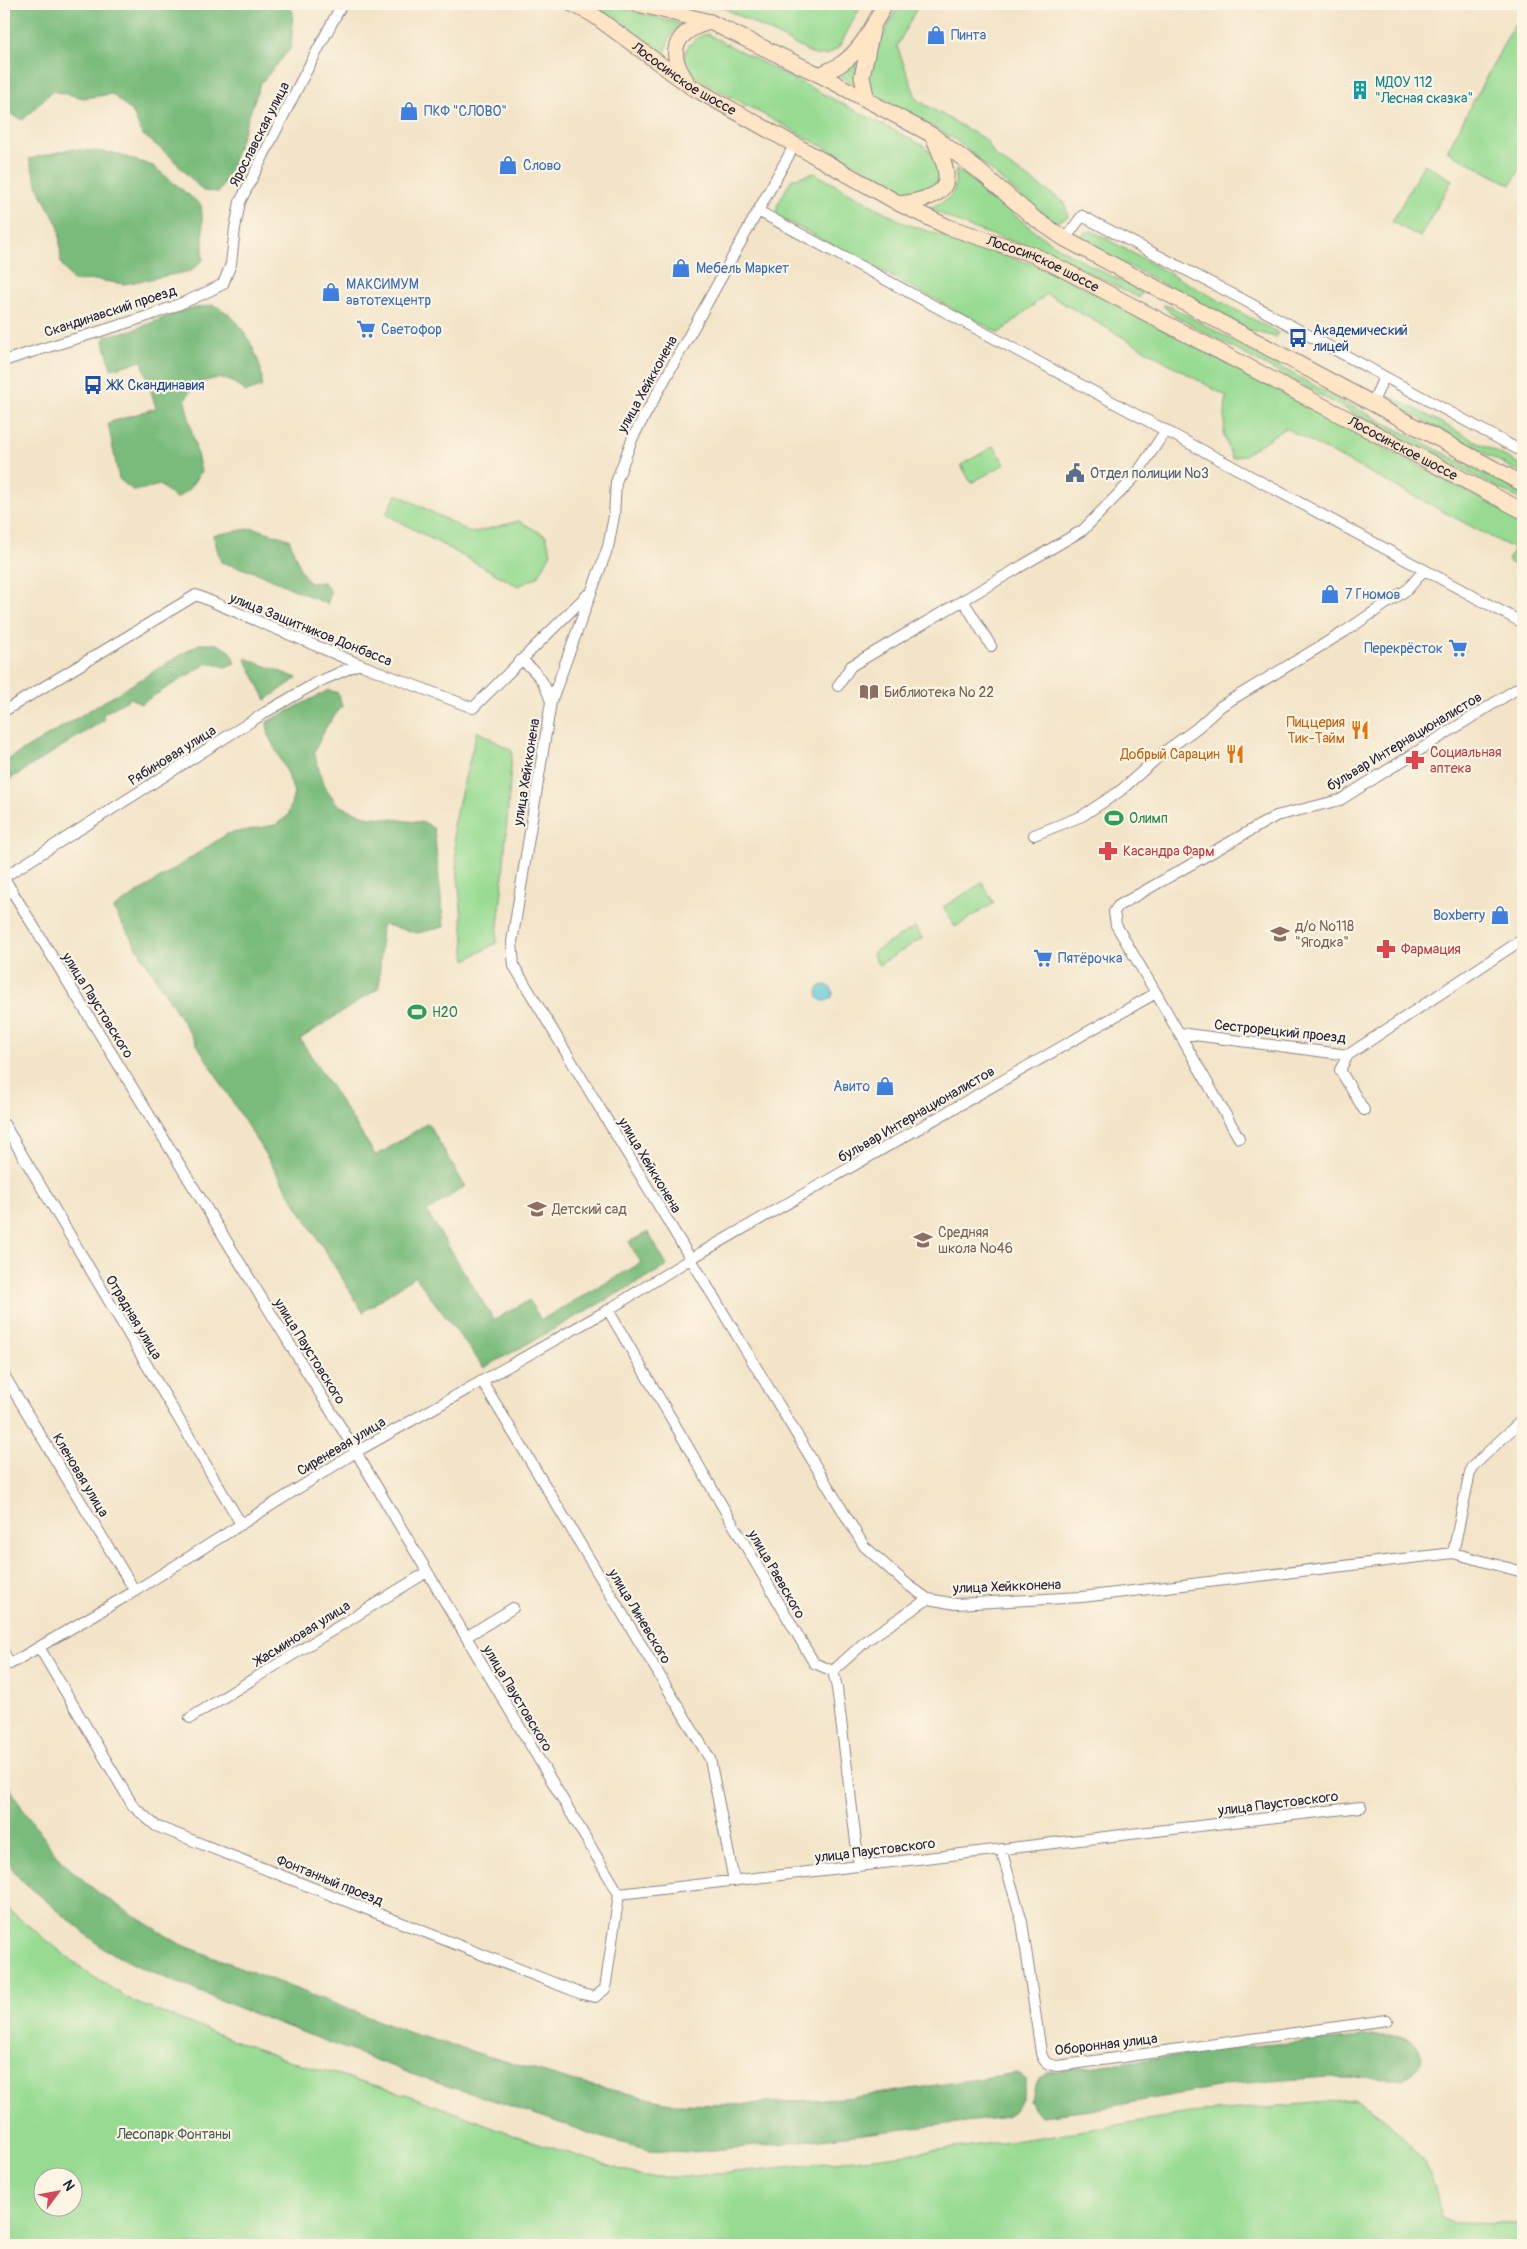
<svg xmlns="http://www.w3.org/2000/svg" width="1527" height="2249" font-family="Pangolin,sans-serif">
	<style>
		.green { fill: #97db92; stroke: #5c7e66; fill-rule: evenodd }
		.forest { fill: #79bb7c; stroke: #4e6e5c }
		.water { fill: #5dc8d7; stroke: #407589 }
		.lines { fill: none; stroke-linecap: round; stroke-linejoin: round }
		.street-casing { stroke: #8a8382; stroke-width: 12 }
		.secondary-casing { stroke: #8a8382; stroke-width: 17 }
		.street { stroke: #fff; stroke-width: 10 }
		.secondary { stroke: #fde5c5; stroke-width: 15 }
		.labels { text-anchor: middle; stroke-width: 4.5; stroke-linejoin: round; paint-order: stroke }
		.shop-label { font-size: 14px; fill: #366cbe; stroke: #fcf5e5; text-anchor: start }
		.street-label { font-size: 14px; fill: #22223b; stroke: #fcf5e5 }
		.culture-label { font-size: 14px; fill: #0d838f; stroke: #fcf5e5; text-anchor: start }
		.transit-label { font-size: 14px; fill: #164399; stroke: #fcf5e5; text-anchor: start }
		.service-label { font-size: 14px; fill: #4e5e75; stroke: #fcf5e5; text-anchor: start }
		.education-label { font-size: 14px; fill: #785e54; stroke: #fcf5e5; text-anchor: start }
		.food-label { font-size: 14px; fill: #c56008; stroke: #fcf5e5; text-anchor: end }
		.health-label { font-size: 14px; fill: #be3a42; stroke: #fcf5e5; text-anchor: start }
		.leisure-label { font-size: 14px; fill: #27864d; stroke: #fcf5e5; text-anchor: start }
		.park-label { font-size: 14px; fill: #455a55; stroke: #fcf5e5 }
	</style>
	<rect width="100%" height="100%" fill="#fcf5e5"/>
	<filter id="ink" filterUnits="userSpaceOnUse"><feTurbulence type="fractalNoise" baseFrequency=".02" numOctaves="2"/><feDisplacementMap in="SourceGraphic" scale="10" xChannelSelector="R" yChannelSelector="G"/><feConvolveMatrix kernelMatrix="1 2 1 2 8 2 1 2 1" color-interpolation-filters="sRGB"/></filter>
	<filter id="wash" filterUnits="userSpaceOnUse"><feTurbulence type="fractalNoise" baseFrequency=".0096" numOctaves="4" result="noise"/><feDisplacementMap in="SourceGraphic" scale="20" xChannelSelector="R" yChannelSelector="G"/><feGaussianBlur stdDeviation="1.12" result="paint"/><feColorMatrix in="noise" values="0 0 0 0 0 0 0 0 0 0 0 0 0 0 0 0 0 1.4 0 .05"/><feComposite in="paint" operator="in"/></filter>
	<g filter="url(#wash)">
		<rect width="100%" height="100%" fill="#f3e4c8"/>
		<path class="green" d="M590 4H607L681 24C670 35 666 42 665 57Z
			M712 4H862L839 47 828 55H815L724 8Z
			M899 4H919L897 46 917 100 986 140 995 156 1065 203 1068 217 1055 222 1030 205 956 140 874 94 867 77 874 53Z
			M1514 25 1523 30V163L1511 185 1447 151Z
			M707 34 924 146C946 165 943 197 909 193L694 77C675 62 686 39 707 34Z
			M864 46 856 67V85L837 74 852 66Z
			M1424 164 1452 180 1420 237 1392 222Z
			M956 169C988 190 1015 218 1047 240 1077 260 1111 275 1142 292L1139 298 1061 258 969 227 928 208C954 198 955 196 956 169Z
			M814 173 906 224 1053 271 1523 521V564L1516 565 1508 561 1514 549 1285 428 1244 455 1232 458 1224 435 1226 396 1047 294 999 333 779 217 776 213 778 204 792 179Z
			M1092 231 1278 333 1276 337 1251 331 1086 243 1082 237 1085 232Z
			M1163 305 1172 307 1342 401 1523 494V501L1340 406 1171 314Z
			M1382 397H1392L1523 466V474L1393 404Z
			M994 446 1005 464 971 483 961 465Z
			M397 494 472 533 519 521 546 536 551 553 538 577 518 586 386 514Z
			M477 731 512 751 502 891 496 943 466 960 453 825Z
			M982 883 994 903 955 927 943 907Z
			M915 927 922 938 879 965 872 953Z
			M4 1906 86 1972 136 2003 281 2058 408 2095 528 2140 644 2177H686L874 2158 1035 2138 1190 2113 1355 2100C1376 2107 1420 2152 1430 2173 1437 2187 1440 2202 1441 2218L1452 2223 1523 2224V2245H4ZM42 2176H72V2206H42Z"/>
		<path class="forest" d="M4 4H287L293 12 291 48 260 84 231 167 219 192 203 191 170 156 142 134 133 113 112 94 84 98 52 91 23 120 4 111Z
			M70 149 114 153 153 166 201 205 203 229V260L191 271 124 284 97 280 73 281 61 263 59 227 39 190 29 159Z
			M214 305C220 309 227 312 231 316 245 329 267 368 261 387L246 392C224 374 221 377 194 384L185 401 201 472 188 490 176 499 160 485 134 491 119 479 108 423 156 408 142 361 111 369 104 341 105 336 133 330 184 310Z
			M254 528 289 539 301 571 309 583 324 582 331 593 327 604 257 573 221 562 213 535Z
			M199 644H217L230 651 235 663 226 667 208 663 140 704 131 698 103 714 104 720 4 783V762Z
			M245 658 297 678 266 700Z
			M329 690 338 693 342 706 326 727 314 752 323 784 338 805 365 816 426 823 434 829 444 927 417 933 382 924 379 988 300 1039 376 1156 428 1123 465 1186 427 1212 494 1320 529 1300 541 1320 641 1263 629 1242 648 1232 667 1266 484 1368 415 1276 363 1312 113 909 227 834 275 825 288 816 294 793 288 774 269 737 267 722Z
			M4 1777 22 1808 61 1861 100 1894 180 1944 410 2033 572 2081 675 2104 734 2105 857 2097 1017 2073 1025 2079C1027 2092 1018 2111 1007 2117L787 2143 692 2152 650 2150 606 2139 499 2102 425 2079 249 2012 144 1969 105 1950 20 1879 4 1857Z
			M1374 2036C1386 2036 1402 2035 1413 2041 1423 2048 1423 2065 1414 2072 1412 2075 1407 2076 1404 2078L1327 2077 1233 2084 1091 2110 1041 2116 1034 2110 1029 2101 1039 2079 1048 2072 1252 2046Z"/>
		<path class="water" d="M817 993a8 8 0 1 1 16 0a8 8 0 1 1-16 0Z"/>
	</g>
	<g filter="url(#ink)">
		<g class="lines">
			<g class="street-casing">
				<path id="street" d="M795 144 633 437 616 482 614 516 608 547 551 702 512 942 514 966 864 1546 908 1585 928 1599 956 1604 1082 1597 1453 1553 1523 1572
					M758 211 1523 623
					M1065 239 1082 216 1240 298 1523 452
					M4 361C74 337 158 319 223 284L231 264 235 228 240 202 299 85 342 4
					M1372 404 1384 377
					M963 600 991 646
					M521 660C538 672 545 683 551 702
					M838 686 851 666 1083 530 1134 478 1166 430
					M4 711 196 595 359 664 473 708 587 595
					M1034 835 1082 816 1120 791 1164 752 1197 728 1221 706 1344 632 1408 589 1424 570
					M4 877 266 712 316 683 359 664
					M4 878 356 1452 619 1894
					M1156 993 1116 925 1114 912 1118 906 1276 816 1340 800 1523 685
					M1179 1033 1348 1055 1523 939
					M1348 1055 1340 1070 1364 1110
					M4 1124 241 1524
					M608 1310 814 1663 833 1671 837 1688 859 1866
					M4 1375 135 1591
					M482 1381 710 1759 734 1881
					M1453 1553 1471 1468 1523 1419
					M466 1637 513 1608
					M39 1647 133 1806 156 1826 582 1994 595 1997 605 1989 619 1894
					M4 1653 10 1664 135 1591 356 1452 608 1310 690 1259 1156 993 1239 1138
					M833 1671 867 1640 928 1599
					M190 1718 427 1572
					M1001 1849 1022 1922 1041 2053C1044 2063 1048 2065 1058 2066L1387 2020
					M619 1894 1361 1807"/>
			</g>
			<g class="secondary-casing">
				<g id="secondary">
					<path id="s1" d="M572 4 592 14 690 86 900 204 948 227 1034 255 1066 271 1523 511"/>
					<path d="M638 4 710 22 820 75 932 135 978 170 1034 218 1065 239 1523 484"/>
					<path d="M820 75C827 71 835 68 841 64 861 51 874 24 885 4"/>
					<path d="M686 80C665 50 677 31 710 22"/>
					<path d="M867 100 862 77 872 31"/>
					<path d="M900 204C953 196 955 183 933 137"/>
				</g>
			</g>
			<use href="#street" class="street"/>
			<use href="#secondary" class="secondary"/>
		</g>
	</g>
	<defs>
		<g id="shop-bare" transform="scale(1.5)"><path d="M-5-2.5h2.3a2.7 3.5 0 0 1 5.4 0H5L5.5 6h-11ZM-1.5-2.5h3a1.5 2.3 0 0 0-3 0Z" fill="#3f7fe0" stroke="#fcf5e5" stroke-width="2.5" paint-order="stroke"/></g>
		<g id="building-bare" transform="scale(1.5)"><path d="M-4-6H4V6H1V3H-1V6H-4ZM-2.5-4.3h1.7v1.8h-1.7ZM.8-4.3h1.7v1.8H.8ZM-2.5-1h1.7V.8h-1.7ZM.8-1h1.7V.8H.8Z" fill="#0f9aa8" stroke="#fcf5e5" stroke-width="2.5" paint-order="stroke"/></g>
		<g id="supermarket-bare" transform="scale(1.5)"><path d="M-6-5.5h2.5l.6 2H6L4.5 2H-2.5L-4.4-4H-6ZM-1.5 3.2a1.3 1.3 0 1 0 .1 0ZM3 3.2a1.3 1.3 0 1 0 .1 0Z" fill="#3f7fe0" stroke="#fcf5e5" stroke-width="2.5" paint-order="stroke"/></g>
		<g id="bus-bare" transform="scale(1.5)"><path d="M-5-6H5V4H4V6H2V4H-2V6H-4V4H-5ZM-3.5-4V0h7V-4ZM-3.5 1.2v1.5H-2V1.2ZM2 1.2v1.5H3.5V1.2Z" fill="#1a4fb4" stroke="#fcf5e5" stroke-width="2.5" paint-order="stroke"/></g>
		<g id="civic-bare" transform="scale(1.5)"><path d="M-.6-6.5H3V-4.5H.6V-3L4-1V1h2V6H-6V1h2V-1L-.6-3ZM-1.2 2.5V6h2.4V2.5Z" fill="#5c6f8a" stroke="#fcf5e5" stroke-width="2.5" paint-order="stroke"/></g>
		<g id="library-bare" transform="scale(1.5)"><path d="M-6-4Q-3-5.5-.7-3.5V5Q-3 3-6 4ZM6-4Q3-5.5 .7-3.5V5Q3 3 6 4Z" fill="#8d6e63" stroke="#fcf5e5" stroke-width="2.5" paint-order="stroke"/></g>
		<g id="restaurant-bare" transform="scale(1.5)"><path d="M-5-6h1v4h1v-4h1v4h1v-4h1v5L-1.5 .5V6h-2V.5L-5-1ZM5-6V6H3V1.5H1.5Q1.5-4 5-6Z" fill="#e8710a" stroke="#fcf5e5" stroke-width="2.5" paint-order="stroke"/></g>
		<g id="pharmacy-bare" transform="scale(1.5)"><path d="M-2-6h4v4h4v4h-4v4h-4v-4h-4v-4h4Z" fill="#e0444e" stroke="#fcf5e5" stroke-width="2.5" paint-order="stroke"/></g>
		<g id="stadium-bare" transform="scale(1.5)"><path d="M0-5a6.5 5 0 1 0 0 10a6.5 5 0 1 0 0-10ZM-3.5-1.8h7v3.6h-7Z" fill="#2e9e5b" stroke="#fcf5e5" stroke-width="2.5" paint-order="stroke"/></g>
		<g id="school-bare" transform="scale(1.5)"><path d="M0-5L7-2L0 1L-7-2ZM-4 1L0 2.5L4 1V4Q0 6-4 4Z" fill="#8d6e63" stroke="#fcf5e5" stroke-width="2.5" paint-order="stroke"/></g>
	</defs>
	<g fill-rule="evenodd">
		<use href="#shop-bare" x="936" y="35"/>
		<use href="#building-bare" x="1360" y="90"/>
		<use href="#shop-bare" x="409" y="111"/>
		<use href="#shop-bare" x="508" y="165"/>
		<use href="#shop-bare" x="681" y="268"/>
		<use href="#shop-bare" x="331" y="292"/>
		<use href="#supermarket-bare" x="366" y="329"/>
		<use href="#bus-bare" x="1298" y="338"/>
		<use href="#bus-bare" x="93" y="385"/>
		<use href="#civic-bare" x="1075" y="473"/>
		<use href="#shop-bare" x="1330" y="594"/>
		<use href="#supermarket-bare" x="1458" y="648"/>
		<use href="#library-bare" x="869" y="692"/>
		<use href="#restaurant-bare" x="1360" y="730"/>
		<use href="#restaurant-bare" x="1235" y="754"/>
		<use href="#pharmacy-bare" x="1415" y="760"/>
		<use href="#stadium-bare" x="1114" y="818"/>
		<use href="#pharmacy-bare" x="1108" y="851"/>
		<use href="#shop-bare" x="1500" y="915"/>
		<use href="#school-bare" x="1280" y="934"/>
		<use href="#pharmacy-bare" x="1386" y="949"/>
		<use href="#supermarket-bare" x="1043" y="958"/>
		<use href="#stadium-bare" x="417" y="1012"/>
		<use href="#shop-bare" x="885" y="1086"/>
		<use href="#school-bare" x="537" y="1209"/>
		<use href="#school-bare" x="923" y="1240"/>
	</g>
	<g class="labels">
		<g class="shop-label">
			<text x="951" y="40">Пинта</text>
			<text x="424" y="116">ПКФ "СЛОВО"</text>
			<text x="523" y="170">Слово</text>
			<text x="696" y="273">Мебель Маркет</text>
			<text x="346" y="289">МАКСИМУМ<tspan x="346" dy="16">автотехцентр</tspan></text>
			<text x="381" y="334">Светофор</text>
			<text x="1345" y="599">7 Гномов</text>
			<text x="1443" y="653" text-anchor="end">Перекрёсток</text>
			<text x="1485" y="920" text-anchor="end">Boxberry</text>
			<text x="1058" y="963">Пятёрочка</text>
			<text x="870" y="1091" text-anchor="end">Авито</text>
		</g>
		<g class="street-label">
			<text dy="5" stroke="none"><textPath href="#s1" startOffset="135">Лососинское шоссе</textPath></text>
			<text transform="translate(259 134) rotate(-63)" y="5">Ярославская улица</text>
			<text dy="5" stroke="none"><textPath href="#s1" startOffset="540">Лососинское шоссе</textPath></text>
			<text transform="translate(110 311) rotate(-18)" y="5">Скандинавский проезд</text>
			<text transform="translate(647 384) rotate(-61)" y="5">улица Хейкконена</text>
			<text dy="5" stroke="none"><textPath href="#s1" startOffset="945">Лососинское шоссе</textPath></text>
			<text transform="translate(311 629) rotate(22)" y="5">улица Защитников Донбасса</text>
			<text transform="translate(1404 741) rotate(-31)" y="5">бульвар Интернационалистов</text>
			<text transform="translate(172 755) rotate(-32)" y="5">Рябиновая улица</text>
			<text transform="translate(526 772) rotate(-81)" y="5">улица Хейкконена</text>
			<text transform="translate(98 1005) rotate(58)" y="5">улица Паустовского</text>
			<text transform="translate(1280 1031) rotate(6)" y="5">Сестрорецкий проезд</text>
			<text transform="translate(916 1114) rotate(-30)" y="5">бульвар Интернационалистов</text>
			<text transform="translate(650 1165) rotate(59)" y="5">улица Хейкконена</text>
			<text transform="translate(134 1317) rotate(59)" y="5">Отрадная улица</text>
			<text transform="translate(310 1351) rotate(58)" y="5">улица Паустовского</text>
			<text transform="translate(341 1446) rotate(-31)" y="5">Сиреневая улица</text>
			<text transform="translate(81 1475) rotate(59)" y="5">Кленовая улица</text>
			<text transform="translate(777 1574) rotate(60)" y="5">улица Раевского</text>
			<text transform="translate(1007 1586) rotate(-2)" y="5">улица Хейкконена</text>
			<text transform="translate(640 1616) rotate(59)" y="5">улица Линевского</text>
			<text transform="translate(302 1633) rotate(-32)" y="5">Жасминовая улица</text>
			<text transform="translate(518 1698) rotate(59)" y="5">улица Паустовского</text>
			<text transform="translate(1278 1803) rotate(-7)" y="5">улица Паустовского</text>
			<text transform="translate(875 1850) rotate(-7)" y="5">улица Паустовского</text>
			<text transform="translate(330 1880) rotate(22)" y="5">Фонтанный проезд</text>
			<text transform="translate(1106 2044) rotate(-7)" y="5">Оборонная улица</text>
		</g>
		<g class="culture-label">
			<text x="1375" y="87">МДОУ 112<tspan x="1375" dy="16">"Лесная сказка"</tspan></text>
		</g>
		<g class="transit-label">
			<text x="1313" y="335">Академический<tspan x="1313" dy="16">лицей</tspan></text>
			<text x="108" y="390">ЖК Скандинавия</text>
		</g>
		<g class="service-label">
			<text x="1090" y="478">Отдел полиции №3</text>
		</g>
		<g class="education-label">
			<text x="884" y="697">Библиотека № 22</text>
			<text x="1295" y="931">д/о №118<tspan x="1295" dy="16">"Ягодка"</tspan></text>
			<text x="552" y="1214">Детский сад</text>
			<text x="938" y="1237">Средняя<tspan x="938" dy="16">школа №46</tspan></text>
		</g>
		<g class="food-label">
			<text x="1345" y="727">Пиццерия<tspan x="1345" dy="16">Тик-Тайм</tspan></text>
			<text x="1220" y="759">Добрый Сарацин</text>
		</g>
		<g class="health-label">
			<text x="1430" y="757">Социальная<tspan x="1430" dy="16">аптека</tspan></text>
			<text x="1123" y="856">Касандра Фарм</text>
			<text x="1401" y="954">Фармация</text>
		</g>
		<g class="leisure-label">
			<text x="1129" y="823">Олимп</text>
			<text x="432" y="1017">H2O</text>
		</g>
		<g class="park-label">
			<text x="174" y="2139">Лесопарк Фонтаны</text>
		</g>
	</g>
	<rect width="1527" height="2249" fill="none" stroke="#fcf5e5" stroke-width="20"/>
	<g transform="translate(58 2192) rotate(58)"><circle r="24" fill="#fcf5e5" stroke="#a5a1a1"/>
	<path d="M0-4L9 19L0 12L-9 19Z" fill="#d1495b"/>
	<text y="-8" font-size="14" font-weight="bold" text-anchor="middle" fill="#22223b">N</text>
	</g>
</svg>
